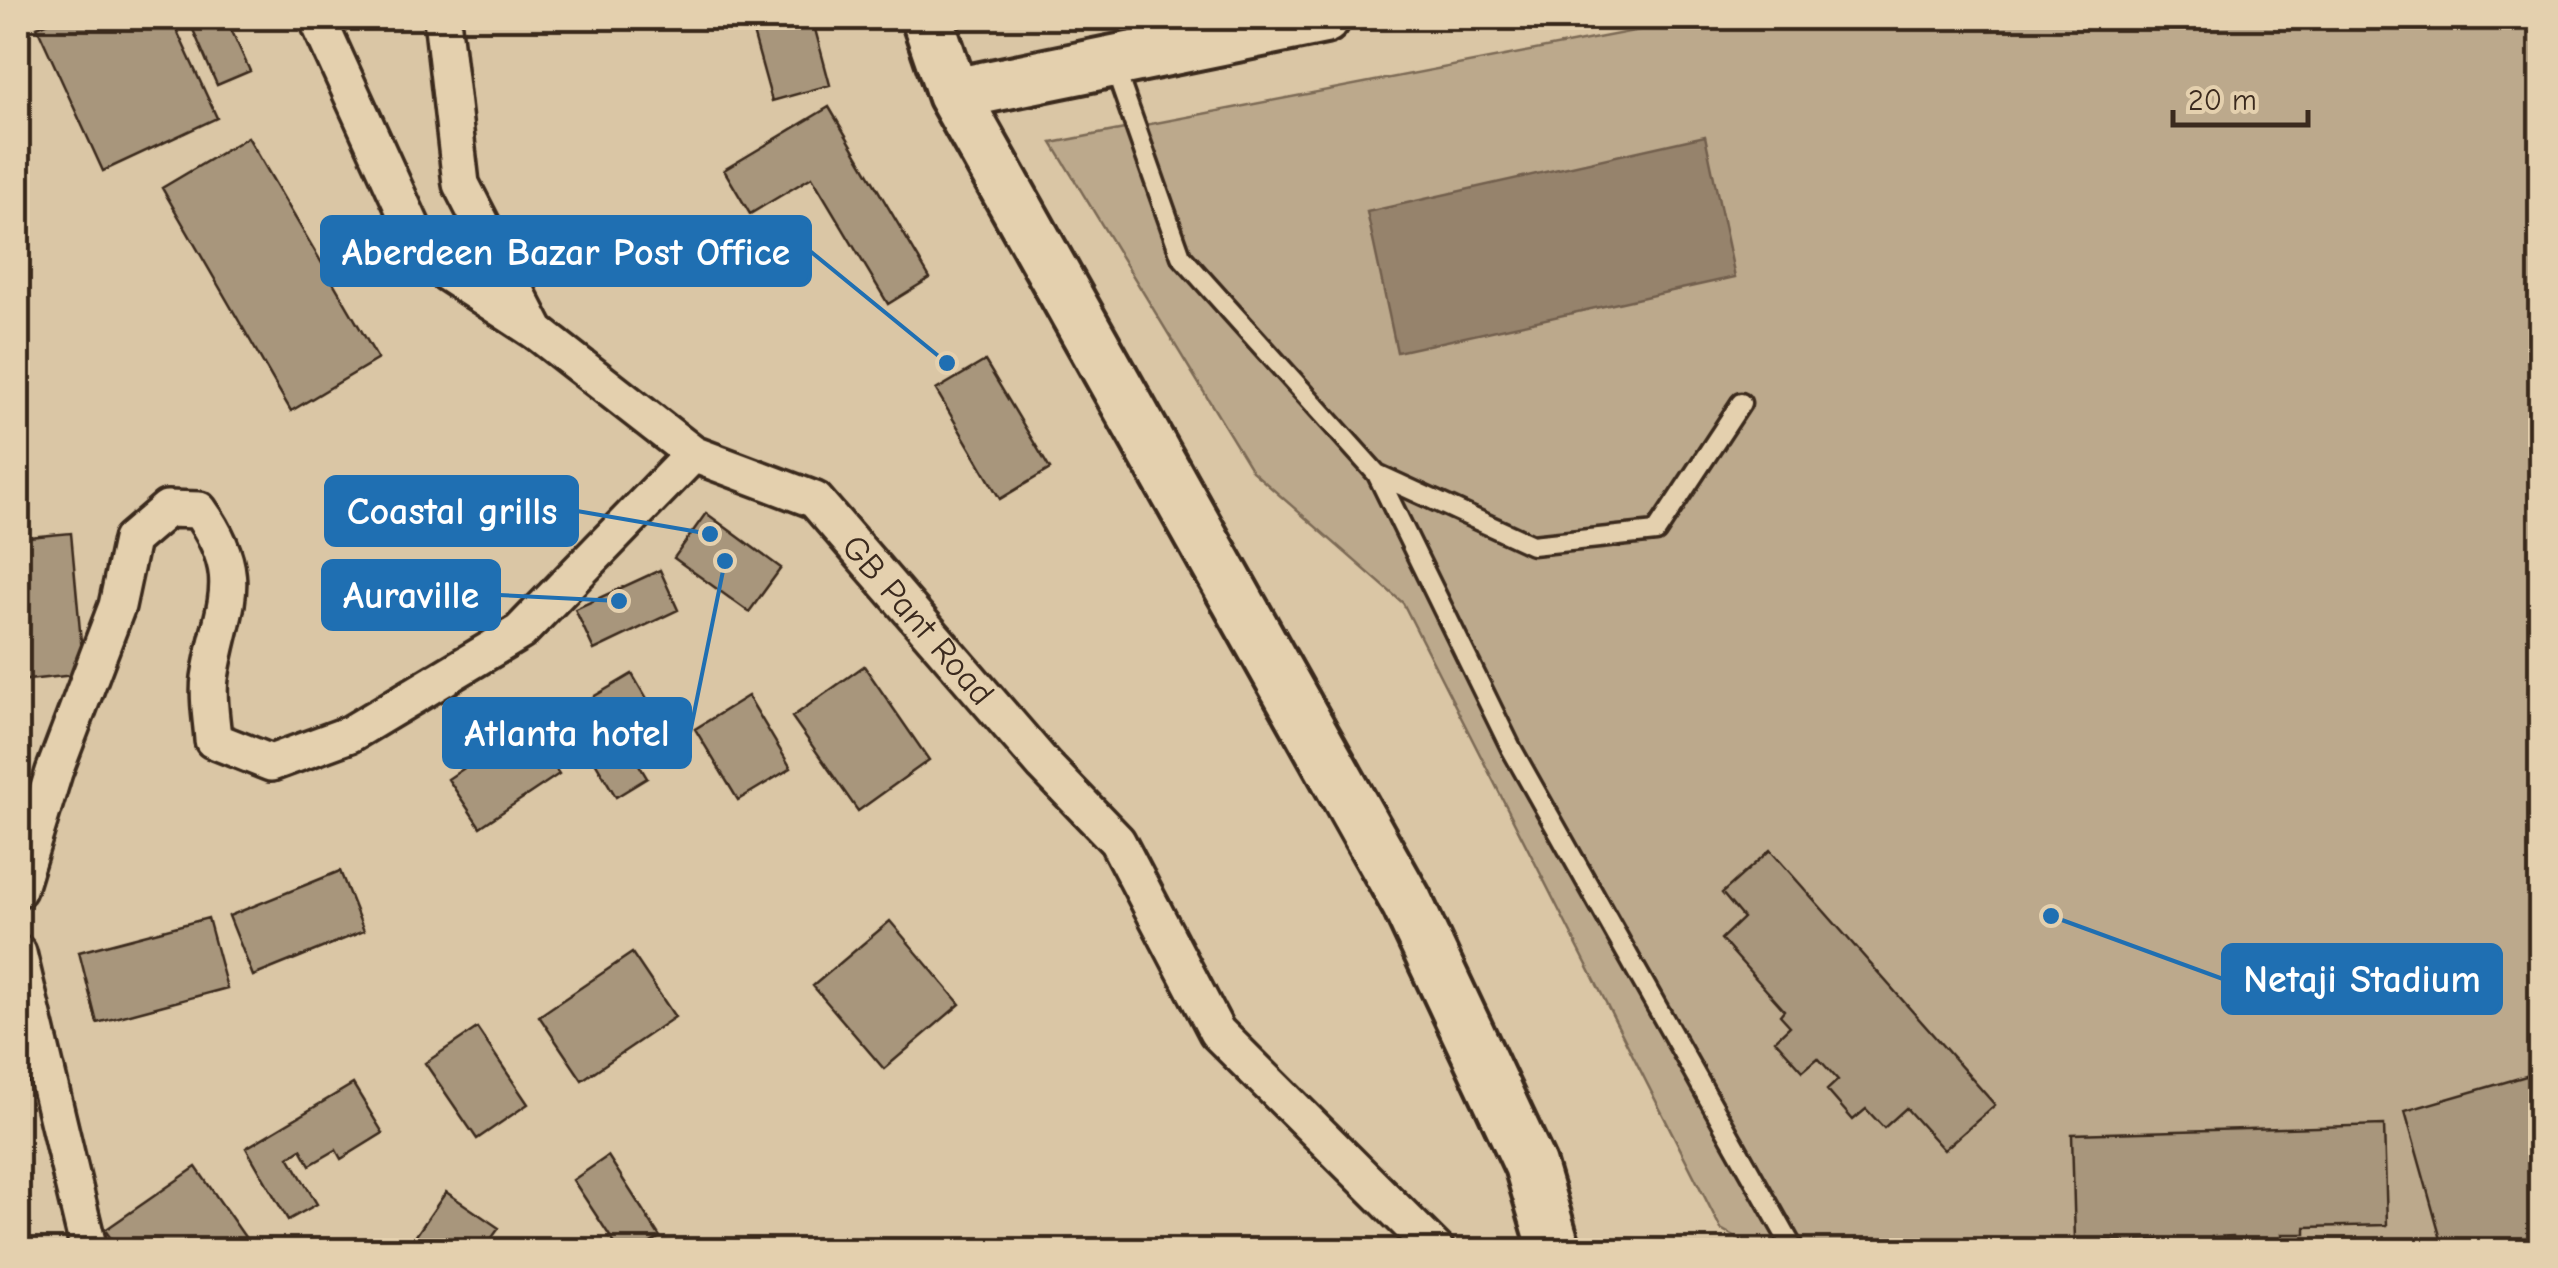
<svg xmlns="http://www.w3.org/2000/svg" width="2558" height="1268" font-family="'Comic Neue',sans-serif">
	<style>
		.green { fill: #bca98c; stroke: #7c6a55; stroke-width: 2.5 }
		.water { fill: #96836c; stroke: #725f4d; stroke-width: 2.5 }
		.building { fill: #a8967b; stroke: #3b2a1e; stroke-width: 2.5 }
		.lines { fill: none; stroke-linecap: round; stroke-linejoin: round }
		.lane-casing { stroke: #3b2a1e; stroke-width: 25 }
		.street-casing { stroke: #3b2a1e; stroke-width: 42 }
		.secondary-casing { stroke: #3b2a1e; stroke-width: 58 }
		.lane { stroke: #e4d0ae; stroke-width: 18 }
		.street { stroke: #e4d0ae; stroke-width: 35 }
		.secondary { stroke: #e4d0ae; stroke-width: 50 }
		.labels { text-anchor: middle; stroke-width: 10; stroke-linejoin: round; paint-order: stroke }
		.street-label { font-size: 35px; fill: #3b2a1e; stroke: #e4d0ae }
		.leader { fill: none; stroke: #1f6fb2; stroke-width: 4 }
		.callout-dot { fill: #1f6fb2; stroke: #e4d0ae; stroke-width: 4 }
		.callout { fill: #1f6fb2; stroke: #1f6fb2; stroke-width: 4 }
		.callout-label { font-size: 38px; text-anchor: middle; font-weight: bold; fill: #fff }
	</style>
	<rect width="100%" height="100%" fill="#dac6a5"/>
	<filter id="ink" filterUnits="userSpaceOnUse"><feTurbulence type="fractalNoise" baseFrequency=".01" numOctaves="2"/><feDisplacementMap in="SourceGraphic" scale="20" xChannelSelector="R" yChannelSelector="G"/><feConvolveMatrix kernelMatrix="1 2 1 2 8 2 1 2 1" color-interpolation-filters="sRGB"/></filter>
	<g filter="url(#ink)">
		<path class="green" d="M1702 18H2540V1250H1759L1721 1229 1403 603 1252 471 1052 143Z"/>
		<path class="water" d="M1705 136 1735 277 1397 352 1367 212Z"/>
		<path class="building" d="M58 18H171L217 118 103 171 37 27Z
			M188 18H226L250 71 217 85Z
			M749 18H812L830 85 772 101Z
			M829 107 930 278 888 304 812 177 750 214 724 170Z
			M248 137 378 359 291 411 162 188Z
			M985 361 1050 469 1000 499 936 390Z
			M706 513 781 568 749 612 674 558Z
			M71 533 84 674 18 681V538Z
			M660 570 678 610 594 650 575 609Z
			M864 666 929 760 858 811 792 717Z
			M632 674 666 732 632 753 647 778 616 797 566 713Z
			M748 696 791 768 738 800 695 729Z
			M527 726 559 774 480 827 448 779Z
			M1770 850 1995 1105 1944 1150 1906 1108 1884 1128 1866 1109 1853 1120 1827 1090 1838 1080 1818 1058 1803 1071 1775 1040 1790 1026 1780 1015 1784 1010 1721 939 1743 918 1722 893Z
			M340 871 364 931 253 976 229 916Z
			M208 918 227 988 97 1023 79 952Z
			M890 921 960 1004 884 1069 813 986Z
			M632 953 675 1017 582 1080 539 1016Z
			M477 1028 528 1104 477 1139 425 1063Z
			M2540 1072V1241L2509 1250H2444L2405 1111Z
			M353 1084 383 1133 341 1159 336 1150 310 1165 301 1149 289 1157 317 1204 288 1220 246 1148Z
			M2384 1125 2387 1225 2306 1227V1234H2282V1250H2234L2233 1236 2212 1237V1250H2158V1239L2075 1241 2072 1134Z
			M608 1156 660 1237 640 1250H619L573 1180Z
			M196 1167 254 1250H119L105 1230Z
			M446 1192 499 1228 483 1250H406Z"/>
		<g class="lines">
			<g class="lane-casing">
				<path id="lane" d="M1113 63 1181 256 1377 474 1511 748 1794 1250
					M1377 474 1532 545 1656 532 1741 403"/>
			</g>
			<g class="street-casing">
				<g id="street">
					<path d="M317 18 427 260 537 332"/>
					<path id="s1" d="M442 18 461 184 537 332 693 454 815 500 1044 765 1117 841 1217 1032 1436 1250"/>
					<path d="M18 889 54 772 117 606 131 540 167 509 199 510C249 580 221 605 210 678 207 698 212 721 213 740L271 763 350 734 520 632 693 454"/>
					<path d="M18 953 89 1250"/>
				</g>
			</g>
			<g class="secondary-casing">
				<path id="secondary" d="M927 18 953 94 1407 903 1530 1165 1555 1250
					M953 94 1324 18"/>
			</g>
			<use href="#lane" class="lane"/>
			<use href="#street" class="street"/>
			<use href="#secondary" class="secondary"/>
		</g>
	</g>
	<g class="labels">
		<g class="street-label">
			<text dy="12" stroke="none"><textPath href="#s1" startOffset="820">GB Pant Road</textPath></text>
		</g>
	</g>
	<path class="leader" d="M947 363L810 251M710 534L577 511M619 601L499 595M725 561L690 733M2051 916L2223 979"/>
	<g class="callout-dot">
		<circle cx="947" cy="363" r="10"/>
		<circle cx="710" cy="534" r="10"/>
		<circle cx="619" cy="601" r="10"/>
		<circle cx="725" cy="561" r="10"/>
		<circle cx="2051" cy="916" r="10"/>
	</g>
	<g class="callout">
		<rect x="322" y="217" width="488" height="68" rx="10"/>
		<rect x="326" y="477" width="251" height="68" rx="10"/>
		<rect x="323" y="561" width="176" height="68" rx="10"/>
		<rect x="444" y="699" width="246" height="68" rx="10"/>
		<rect x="2223" y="945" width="278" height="68" rx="10"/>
	</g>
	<g class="callout-label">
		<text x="566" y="265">Aberdeen Bazar Post Office</text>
		<text x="452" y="524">Coastal grills</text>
		<text x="411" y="608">Auraville</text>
		<text x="567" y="746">Atlanta hotel</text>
		<text x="2362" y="992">Netaji Stadium</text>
	</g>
	<rect width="2558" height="1268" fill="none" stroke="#e4d0ae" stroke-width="60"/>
	<rect x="30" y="30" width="2498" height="1208" fill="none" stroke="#3b2a1e" stroke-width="4" filter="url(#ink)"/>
	<path d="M2173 110v15h135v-15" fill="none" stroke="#3b2a1e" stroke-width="5"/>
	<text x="2188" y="110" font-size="30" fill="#3b2a1e" stroke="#e4d0ae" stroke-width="8" paint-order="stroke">20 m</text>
</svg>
